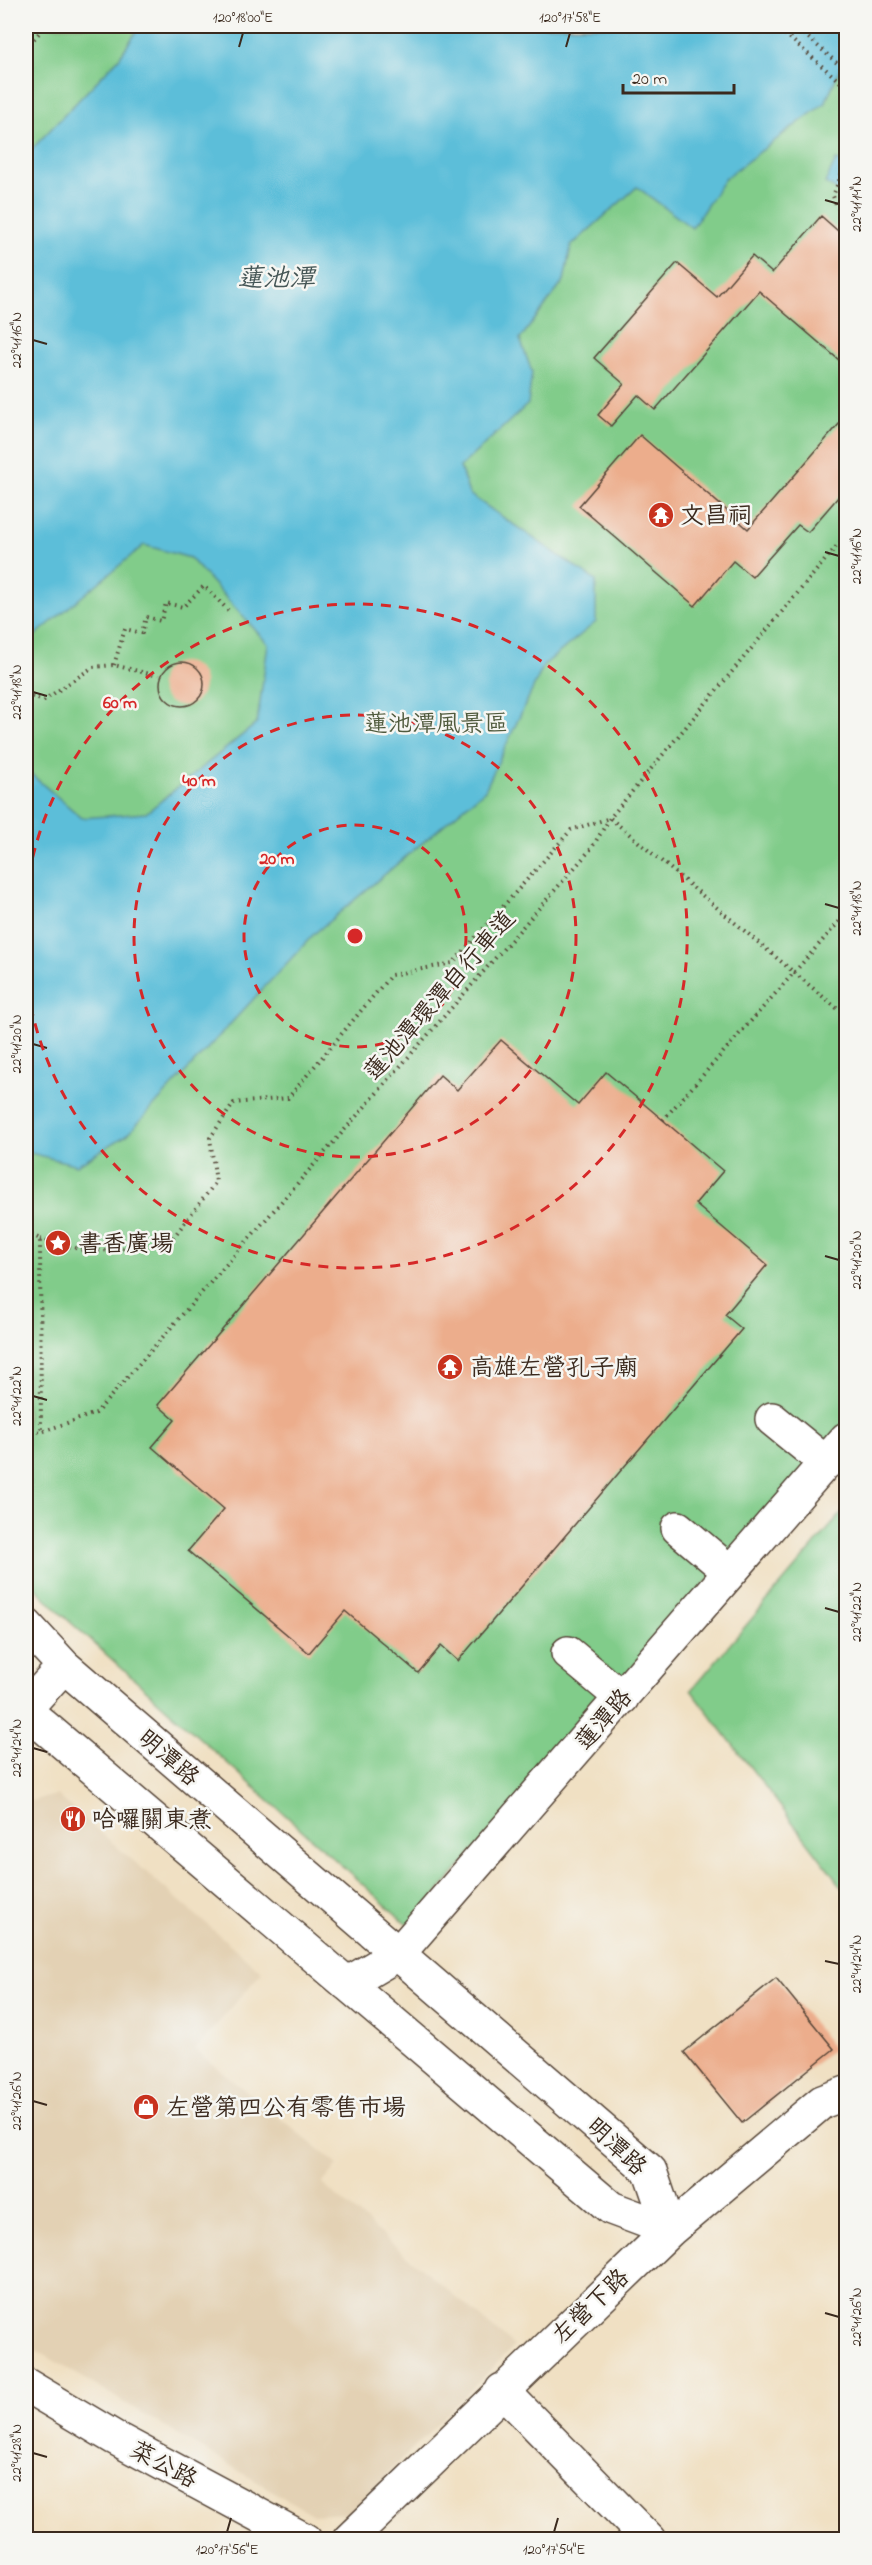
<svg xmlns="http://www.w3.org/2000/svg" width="872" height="2565" font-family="'Indie Flower','LXGW WenKai TC',sans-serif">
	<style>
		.built { fill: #e3d1b4 }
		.green { fill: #81cc8a; stroke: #5e7b54; stroke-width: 1.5 }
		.water { fill: #5bbed9; stroke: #4b747c; stroke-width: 1.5 }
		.building { fill: #ecad8c }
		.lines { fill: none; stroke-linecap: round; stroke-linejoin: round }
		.minor-casing { stroke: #564537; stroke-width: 36 }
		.path { stroke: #564537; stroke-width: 4; stroke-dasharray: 1.5 4.5; stroke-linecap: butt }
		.minor { stroke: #fff; stroke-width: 33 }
		.ticks { fill: none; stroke: #3b2a1e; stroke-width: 2 }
		.ring { fill: none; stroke: #d62828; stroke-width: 3; stroke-dasharray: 10 8 }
		.labels { text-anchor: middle; stroke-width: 5; stroke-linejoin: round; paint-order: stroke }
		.poi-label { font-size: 24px; fill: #3b2a1e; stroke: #f6f6f2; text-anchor: start }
		.park-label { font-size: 24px; fill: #505b3e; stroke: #f6f6f2 }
		.street-label { font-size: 24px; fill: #3b2a1e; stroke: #f6f6f2 }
		.water-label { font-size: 26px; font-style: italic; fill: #455656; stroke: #f6f6f2 }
		.centre { fill: #d62828; stroke: #f6f6f2; stroke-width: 3 }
		.ring-label { font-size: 18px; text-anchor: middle; font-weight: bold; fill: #d62828; stroke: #f6f6f2; stroke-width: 5; stroke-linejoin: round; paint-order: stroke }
		.neatline { fill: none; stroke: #3b2a1e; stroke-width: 2 }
		.ticks-label { font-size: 15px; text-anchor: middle; fill: #3b2a1e }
	</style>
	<rect width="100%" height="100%" fill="#f6f6f2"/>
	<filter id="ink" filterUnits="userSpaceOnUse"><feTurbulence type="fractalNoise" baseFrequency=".0167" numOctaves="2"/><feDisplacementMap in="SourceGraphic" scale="12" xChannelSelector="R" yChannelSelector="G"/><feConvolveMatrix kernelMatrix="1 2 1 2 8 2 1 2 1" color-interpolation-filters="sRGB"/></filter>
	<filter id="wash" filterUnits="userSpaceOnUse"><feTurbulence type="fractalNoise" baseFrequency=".008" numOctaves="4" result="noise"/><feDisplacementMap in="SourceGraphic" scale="24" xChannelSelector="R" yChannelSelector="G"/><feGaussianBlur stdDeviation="1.35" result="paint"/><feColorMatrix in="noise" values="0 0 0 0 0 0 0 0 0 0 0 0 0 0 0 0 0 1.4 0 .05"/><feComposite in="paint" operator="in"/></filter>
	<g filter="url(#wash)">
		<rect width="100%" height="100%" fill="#f0e0c3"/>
		<path class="built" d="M57 1795 262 1972 195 2050 338 2165 322 2184 514 2346 349 2513 313 2515 26 2344V1802Z"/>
		<path class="green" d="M26 26H846V1421L409 1926 59 1612 26 1578Z
			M846 1508V1892L691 1690Z"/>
		<path class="water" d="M140 26H846V55L825 103 725 178 692 228 637 187 571 246 564 281 520 339 532 372 528 404 460 467 469 494 596 581V622L544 665 485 790 314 934 127 1135 77 1165 26 1152V770L82 818 146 813 257 723 268 644 190 558 144 545 26 643V155L119 58Z
			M836 160 846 162V196L825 183Z"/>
		<g id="blocks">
			<path class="building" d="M821 216 846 238V366L759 291 655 410 638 395 611 426 598 415 624 384 594 358 677 263 717 297 752 256 772 273Z
				M846 416V488L808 532 798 525 752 577 733 561 695 606 579 506 640 435 748 529Z
				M160 684a22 22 0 1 1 44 0a22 22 0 1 1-44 0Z
				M501 1040 578 1105 606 1072 663 1120 723 1171 695 1204 767 1265 725 1315 742 1329 458 1661 441 1646 418 1673 345 1611 309 1653 188 1551 224 1509 152 1447 175 1420 158 1405 440 1075 457 1090Z
				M776 1978 834 2049 742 2123 684 2052Z"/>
		</g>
	</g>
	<g filter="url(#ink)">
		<use href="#blocks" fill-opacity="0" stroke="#564537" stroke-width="1.5"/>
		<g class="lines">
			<g class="minor-casing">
				<path id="minor" d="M772 1419 826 1463
					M678 1528 730 1572
					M26 1625 64 1666 650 2171 670 2230
					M568 1653 622 1698
					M26 1708 64 1666
					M26 1711 611 2208 670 2230
					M347 1984 398 1954 846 1439
					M26 2385 115 2438 305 2540
					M502 2390 649 2540
					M349 2540 670 2230 822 2102 846 2093"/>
			</g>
			<path class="path" d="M776 26 846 87
				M795 26 846 71
				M26 48 45 26
				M846 163 833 196 837 207 846 214
				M114 665 125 629 142 633 146 617 161 621 166 603 183 607 204 586 228 610
				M26 695 44 700 93 667 114 665 158 676
				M663 1120 846 914
				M26 1232 40 1239 41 1432
				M40 1239 91 1252 169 1243 216 1182 210 1138 234 1103 288 1098 391 975 453 963 571 830 610 818 846 1016
				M26 1430 41 1432 96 1413 591 849 610 818 846 535"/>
			<use href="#minor" class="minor"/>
		</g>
	</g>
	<path class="ticks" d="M239 47 243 33M566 47 570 33M825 200 839 204M33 340 47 344M825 552 839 556M33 692 47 696M825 904 839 908M33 1044 47 1048M825 1256 839 1260M33 1396 47 1400M825 1608 839 1612M33 1748 47 1752M825 1961 839 1964M33 2101 47 2105M825 2313 839 2317M33 2453 47 2457M227 2532 231 2518M554 2532 558 2518"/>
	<g class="ring">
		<circle cx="355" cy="936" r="111"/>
		<circle cx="355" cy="936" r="221"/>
		<path d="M26 893A332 332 0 1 1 26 979"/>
	</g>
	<defs>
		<g id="temple-disc" transform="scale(1.35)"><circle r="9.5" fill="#c8321e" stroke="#f6f6f2"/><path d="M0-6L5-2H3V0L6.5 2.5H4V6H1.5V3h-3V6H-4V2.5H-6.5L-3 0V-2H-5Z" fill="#fff"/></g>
		<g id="sight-disc" transform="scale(1.35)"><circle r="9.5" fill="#c8321e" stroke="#f6f6f2"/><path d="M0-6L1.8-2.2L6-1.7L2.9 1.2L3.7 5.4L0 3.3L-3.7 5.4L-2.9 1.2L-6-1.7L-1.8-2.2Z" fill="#fff"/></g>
		<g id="restaurant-disc" transform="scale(1.35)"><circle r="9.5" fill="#c8321e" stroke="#f6f6f2"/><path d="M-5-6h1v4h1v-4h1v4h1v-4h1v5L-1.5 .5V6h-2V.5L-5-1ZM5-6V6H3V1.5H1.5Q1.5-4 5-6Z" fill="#fff"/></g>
		<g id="shop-disc" transform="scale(1.35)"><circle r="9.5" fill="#c8321e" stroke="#f6f6f2"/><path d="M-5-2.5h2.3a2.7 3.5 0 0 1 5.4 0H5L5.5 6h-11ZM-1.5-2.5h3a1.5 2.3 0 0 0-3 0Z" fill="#fff"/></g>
	</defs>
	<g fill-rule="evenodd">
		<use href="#temple-disc" x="661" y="515"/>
		<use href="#sight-disc" x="58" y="1243"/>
		<use href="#temple-disc" x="450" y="1367"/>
		<use href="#restaurant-disc" x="73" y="1819"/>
		<use href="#shop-disc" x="146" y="2107"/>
	</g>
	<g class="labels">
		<g class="poi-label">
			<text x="680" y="523">文昌祠</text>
			<text x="78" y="1251">書香廣場</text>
			<text x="470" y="1375">高雄左營孔子廟</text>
			<text x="92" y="1827">哈囉關東煮</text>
			<text x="166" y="2115">左營第四公有零售市場</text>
		</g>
		<g class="park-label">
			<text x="436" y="731">蓮池潭風景區</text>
		</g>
		<g class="street-label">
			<text transform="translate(439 995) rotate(-49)" y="8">蓮池潭環潭自行車道</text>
			<text transform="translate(603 1719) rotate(-49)" y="8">蓮潭路</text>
			<text transform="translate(169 1757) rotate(41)" y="8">明潭路</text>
			<text transform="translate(617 2146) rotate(43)" y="8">明潭路</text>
			<text transform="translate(590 2306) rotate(-44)" y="8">左營下路</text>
			<text transform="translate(164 2464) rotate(28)" y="8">菜公路</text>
		</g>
		<g class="water-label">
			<text x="276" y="286">蓮池潭</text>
		</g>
	</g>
	<circle cx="355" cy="936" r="9" class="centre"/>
	<g class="ring-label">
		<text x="120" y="708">60 m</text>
		<text x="199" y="786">40 m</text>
		<text x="277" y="864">20 m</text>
	</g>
	<rect width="872" height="2565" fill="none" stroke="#f6f6f2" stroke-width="66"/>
	<path d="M623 84v9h111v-9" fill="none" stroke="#3b2a1e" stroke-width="3"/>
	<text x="632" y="84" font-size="18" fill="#3b2a1e" stroke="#f6f6f2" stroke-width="4.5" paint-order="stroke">20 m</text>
	<rect x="33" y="33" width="806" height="2499" class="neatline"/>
	<g class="ticks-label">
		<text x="243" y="22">120°18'00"E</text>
		<text x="570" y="22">120°17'58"E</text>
		<text transform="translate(856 204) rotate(-90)" y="5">22°41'14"N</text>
		<text transform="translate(16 340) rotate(-90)" y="5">22°41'16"N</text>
		<text transform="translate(856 556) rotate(-90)" y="5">22°41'16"N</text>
		<text transform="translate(16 692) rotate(-90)" y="5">22°41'18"N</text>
		<text transform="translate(856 908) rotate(-90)" y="5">22°41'18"N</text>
		<text transform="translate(16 1044) rotate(-90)" y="5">22°41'20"N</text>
		<text transform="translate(856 1260) rotate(-90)" y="5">22°41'20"N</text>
		<text transform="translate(16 1396) rotate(-90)" y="5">22°41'22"N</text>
		<text transform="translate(856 1612) rotate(-90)" y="5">22°41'22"N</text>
		<text transform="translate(16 1748) rotate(-90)" y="5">22°41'24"N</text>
		<text transform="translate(856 1964) rotate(-90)" y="5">22°41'24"N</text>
		<text transform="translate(16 2101) rotate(-90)" y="5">22°41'26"N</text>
		<text transform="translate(856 2317) rotate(-90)" y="5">22°41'26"N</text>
		<text transform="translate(16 2453) rotate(-90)" y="5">22°41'28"N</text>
		<text x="227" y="2554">120°17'56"E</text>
		<text x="554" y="2554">120°17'54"E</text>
	</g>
</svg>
